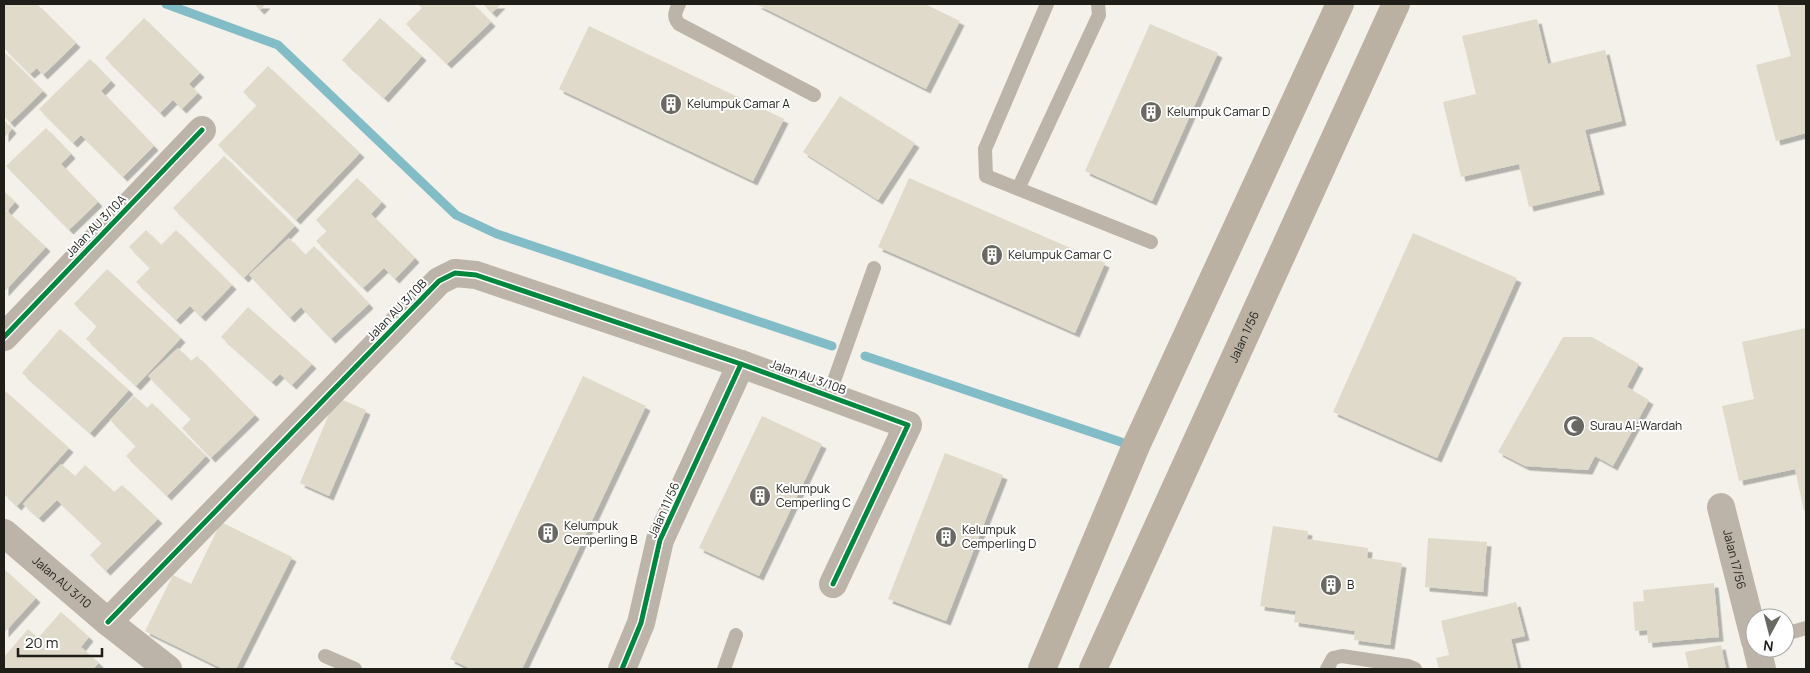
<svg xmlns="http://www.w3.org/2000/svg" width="1810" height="673" font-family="Manrope,sans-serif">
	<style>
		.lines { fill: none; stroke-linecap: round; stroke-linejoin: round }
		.stream { stroke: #82bcc7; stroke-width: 9 }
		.building { fill: #dfdaca; filter: url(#shadow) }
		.service { stroke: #bcb4a8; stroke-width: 14 }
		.minor { stroke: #bcb4a8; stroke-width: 28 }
		.secondary { stroke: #bab1a3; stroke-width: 28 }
		.cycleway-casing { stroke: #fff; stroke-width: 8 }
		.cycleway { stroke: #00873e; stroke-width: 5 }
		.labels { text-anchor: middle; stroke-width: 4; stroke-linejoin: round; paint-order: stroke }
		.poi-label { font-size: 12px; fill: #1f1e19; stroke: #fff; text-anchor: start }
		.street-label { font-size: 12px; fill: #1f1e19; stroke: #fff }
	</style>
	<defs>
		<filter id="shadow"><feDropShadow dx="4.5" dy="4.5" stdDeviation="0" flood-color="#0004"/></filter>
	</defs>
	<rect width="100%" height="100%" fill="#f3f1e9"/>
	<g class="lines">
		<path class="stream" d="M166 4 278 45 456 215 497 234 832 346
			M865 356 1124 443"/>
	</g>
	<path class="building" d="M4 4H37L76 43 43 75 37 68 30 74 4 48Z
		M254 4H266L260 10Z
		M417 4H473L491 22 447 64 406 24 422 8Z
		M483 4H501L492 13Z
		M756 4H925L960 21 926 89Z
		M1777 4H1806V133L1776 141 1756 65 1791 56Z
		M144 18 200 73 189 84 198 93 182 109 173 100 160 113 105 58Z
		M380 18 422 56 384 98 342 60Z
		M1537 19 1548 64 1605 50 1622 121 1585 130 1600 190 1529 207 1519 164 1461 177 1443 102 1476 94 1462 36Z
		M1150 24 1218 53 1152 201 1085 171Z
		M589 26 784 119 753 181 559 89Z
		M4 52 43 91 10 123 4 116Z
		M90 59 111 81 101 91 154 146 123 177 81 135 73 143 39 109Z
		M268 66 360 153 296 220 218 145 257 105 243 92Z
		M840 96 915 143 878 200 803 152Z
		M4 120 12 129 4 138Z
		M46 128 71 154 61 164 98 202 69 230 6 166Z
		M224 156 295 226 244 278 173 208Z
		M357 178 382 202 371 214 415 258 395 279 384 268 363 288 316 241 327 231 316 220Z
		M909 178 1105 263 1075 333 878 247Z
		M4 191 15 202 7 211 46 247 4 292Z
		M146 230 161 245 176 230 232 285 201 317 190 306 176 320 136 282 150 268 129 247Z
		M1413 233 1517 278 1437 458 1333 412Z
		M289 238 305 255 314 246 369 304 331 339 301 307 290 318 249 275Z
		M107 269 181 338 136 386 86 339 97 326 74 304Z
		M248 307 312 364 292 385 280 374 272 382 221 337Z
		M1806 328V511H1804L1795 469 1739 481 1722 406 1754 399 1742 342Z
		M60 329 129 390 90 433 22 373Z
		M1563 337H1592L1639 364 1627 387 1649 400 1613 466 1595 456 1588 470 1525 466 1498 452Z
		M178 348 191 361 197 356 255 415 211 458 182 428 191 419 148 376Z
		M583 376 646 406 522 669H471L450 659Z
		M4 390 69 448 17 506 4 494Z
		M134 396 147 408 152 403 206 456 167 496 126 456 136 446 110 420Z
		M336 397 366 410 329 496 300 483Z
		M762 416 822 444 759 576 699 548Z
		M945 453 1003 475 946 621 888 599Z
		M61 464 75 476 85 465 114 492 122 485 158 519 106 571 90 555 102 543 57 500 39 518 23 504Z
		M221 522 292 557 236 669H223L145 631 173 575 191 584Z
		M1273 526 1308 531 1307 539 1368 548 1367 558 1402 563 1390 645 1354 640 1355 631 1294 622 1296 611 1260 606Z
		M1428 538 1487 542 1483 592 1425 587Z
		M4 569 36 598 4 633Z
		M1714 583 1719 637 1648 643 1647 630 1635 631 1633 602 1644 601 1643 590Z
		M1516 602 1525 636 1511 639 1518 669H1439L1436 658 1449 655 1441 621Z
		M61 612 89 637 81 647 99 663 93 669H4V657L28 629 38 638Z
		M1721 645 1726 669H1689L1685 652Z"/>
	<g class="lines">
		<path class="service" d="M679 4C675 12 673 17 679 24L814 95
			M1047 4 985 149 986 176 1151 242
			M1018 189 1099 15 1098 4
			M829 395 874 268
			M1785 634 1806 628
			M325 656 355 669
			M724 669 736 635
			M1327 669 1333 658 1342 656 1408 666 1415 669"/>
		<g class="minor">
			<path d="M4 337 202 130"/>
			<path id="s1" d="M1721 507 1755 641"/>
			<path id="s2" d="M4 533 108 622 168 669"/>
			<path d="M108 622 439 281 455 273 476 275 741 364 908 425 833 584"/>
			<path d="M1757 648 1762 669"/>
			<path d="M622 669 641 623 660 540 741 364"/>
		</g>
		<g class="secondary">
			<path d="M1042 669 1136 446 1340 4"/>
			<path id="s3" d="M1093 669 1396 4"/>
		</g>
		<g class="cycleway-casing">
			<path id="cycleway" d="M4 337 202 130
				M108 622 439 281 455 273 476 275 741 364 908 425 833 584
				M622 669 641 623 660 540 741 364"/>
		</g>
		<use href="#cycleway" class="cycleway"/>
	</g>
	<defs>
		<g id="building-disc" transform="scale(1.125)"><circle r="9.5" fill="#696862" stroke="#fff"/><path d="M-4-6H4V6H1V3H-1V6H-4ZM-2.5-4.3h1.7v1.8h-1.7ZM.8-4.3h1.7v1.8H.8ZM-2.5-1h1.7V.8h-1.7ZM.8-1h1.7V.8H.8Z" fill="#fff"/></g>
		<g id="mosque-disc" transform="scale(1.125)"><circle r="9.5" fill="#696862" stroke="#fff"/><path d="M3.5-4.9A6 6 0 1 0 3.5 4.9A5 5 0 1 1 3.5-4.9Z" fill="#fff"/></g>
	</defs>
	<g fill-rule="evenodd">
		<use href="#building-disc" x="671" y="104"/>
		<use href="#building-disc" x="1151" y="112"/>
		<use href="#building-disc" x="992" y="255"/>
		<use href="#mosque-disc" x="1574" y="426"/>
		<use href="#building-disc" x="760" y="496"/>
		<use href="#building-disc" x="548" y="533"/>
		<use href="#building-disc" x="946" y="537"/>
		<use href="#building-disc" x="1331" y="585"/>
	</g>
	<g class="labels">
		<g class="poi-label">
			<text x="687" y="108">Kelumpuk Camar A</text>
			<text x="1167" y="116">Kelumpuk Camar D</text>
			<text x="1008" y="259">Kelumpuk Camar C</text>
			<text x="1590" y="430">Surau Al-Wardah</text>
			<text x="776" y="493">Kelumpuk<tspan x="776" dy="14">Cemperling C</tspan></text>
			<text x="564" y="530">Kelumpuk<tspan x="564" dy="14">Cemperling B</tspan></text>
			<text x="962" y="534">Kelumpuk<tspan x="962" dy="14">Cemperling D</tspan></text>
			<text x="1347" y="589">B</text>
		</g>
		<g class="street-label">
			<text transform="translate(96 226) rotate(-46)" y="4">Jalan AU 3/10A</text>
			<text transform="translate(397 310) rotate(-46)" y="4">Jalan AU 3/10B</text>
			<text dy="4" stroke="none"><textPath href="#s3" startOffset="365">Jalan 1/56</textPath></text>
			<text transform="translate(808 377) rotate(20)" y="4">Jalan AU 3/10B</text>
			<text transform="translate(664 510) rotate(-66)" y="4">Jalan 11/56</text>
			<text dy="4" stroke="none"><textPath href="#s1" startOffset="54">Jalan 17/56</textPath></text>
			<text dy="4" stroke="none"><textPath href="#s2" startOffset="76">Jalan AU 3/10</textPath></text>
		</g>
	</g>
	<rect width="1810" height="673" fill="none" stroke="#1f1e19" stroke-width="10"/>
	<g transform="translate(1770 633) rotate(187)"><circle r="24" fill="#ffffff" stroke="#a5a5a3"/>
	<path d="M0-4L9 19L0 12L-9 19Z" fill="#696862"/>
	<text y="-8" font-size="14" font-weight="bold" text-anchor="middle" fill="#1f1e19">N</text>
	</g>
	<path d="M18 648v8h84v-8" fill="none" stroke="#1f1e19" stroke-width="2.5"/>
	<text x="25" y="648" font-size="15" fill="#1f1e19" stroke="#ffffff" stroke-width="4" paint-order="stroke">20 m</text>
</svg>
